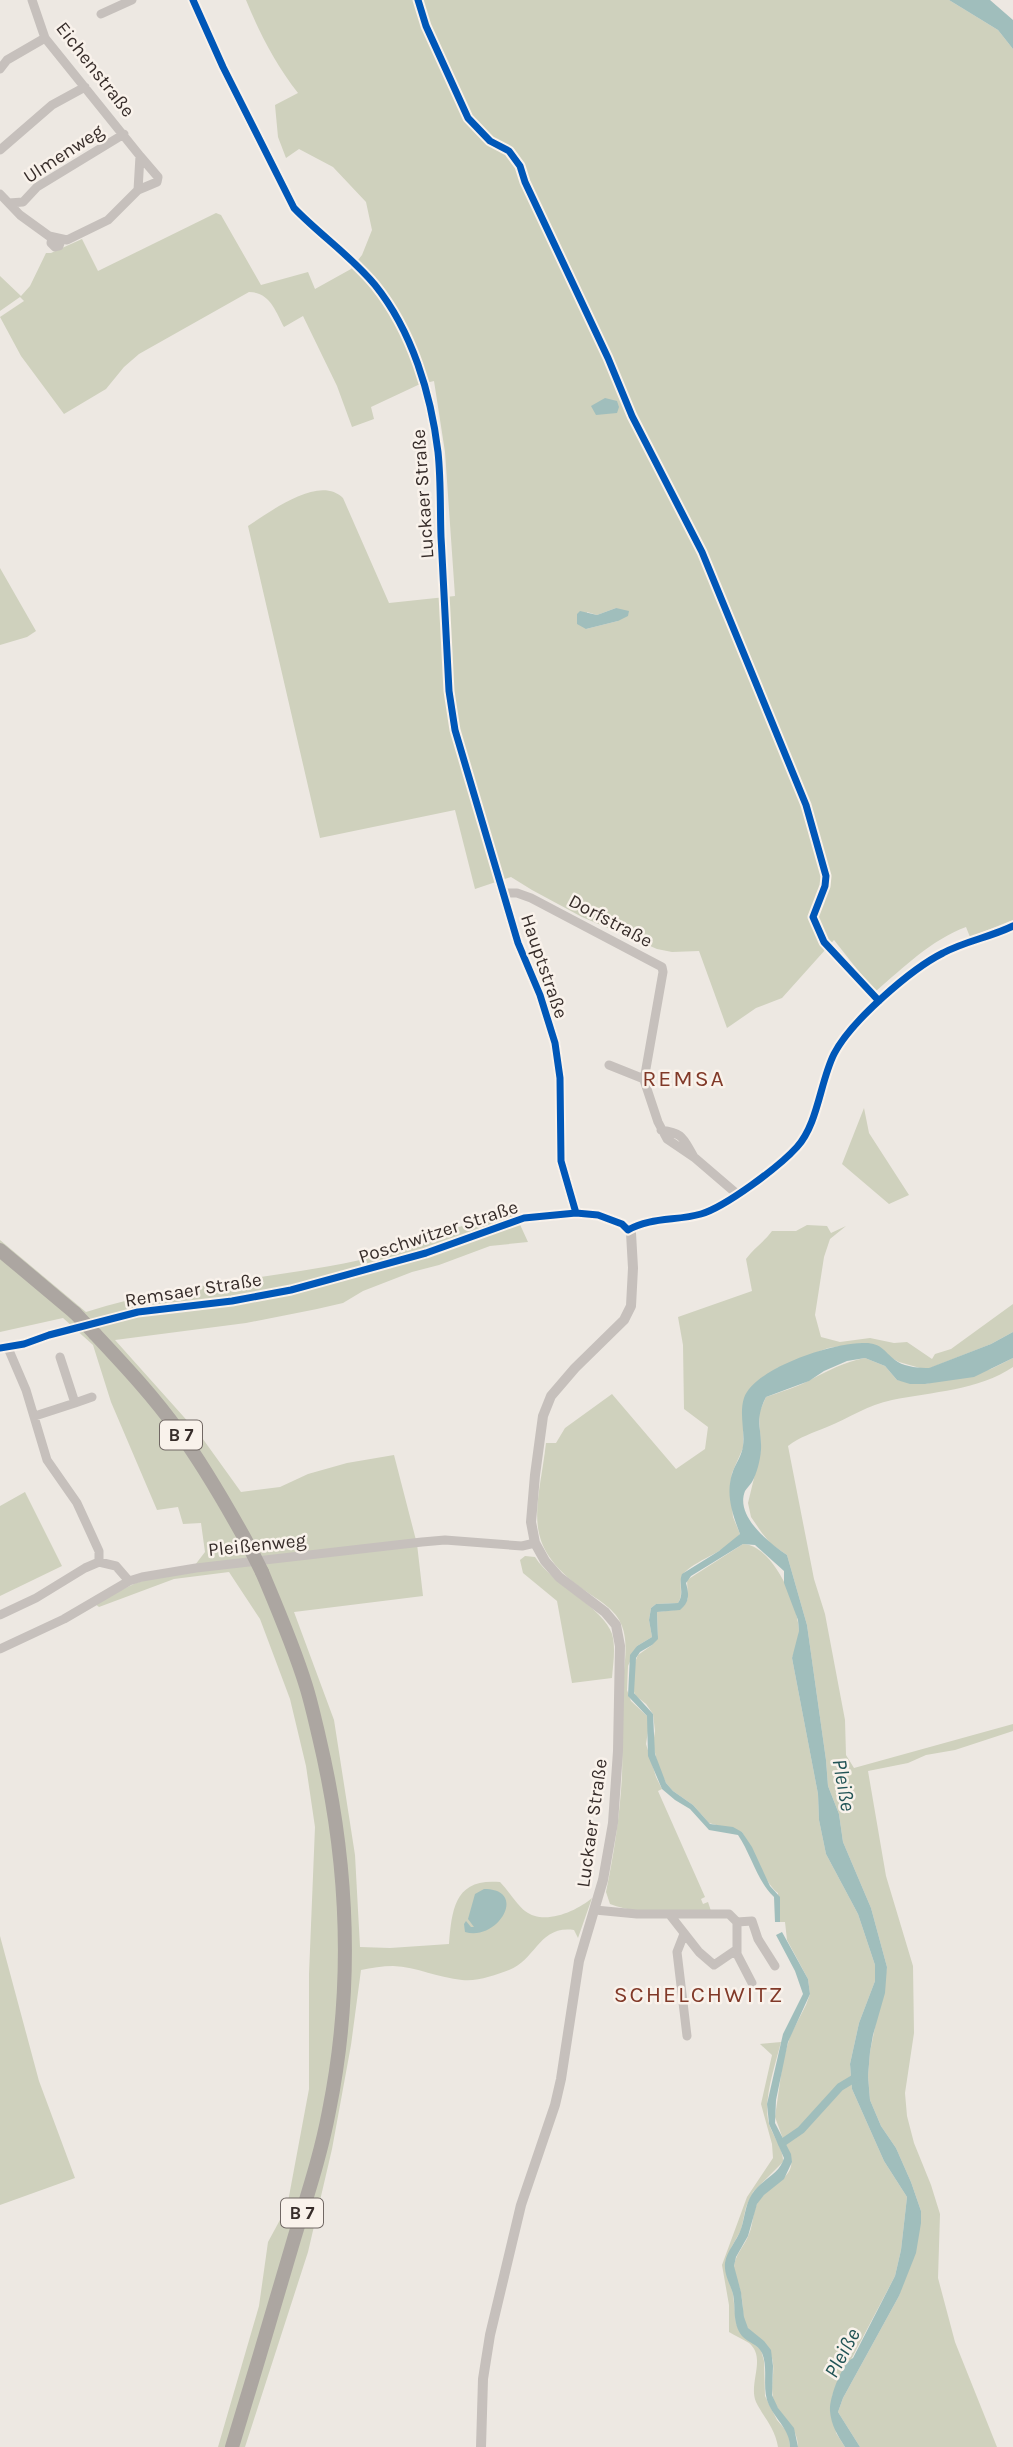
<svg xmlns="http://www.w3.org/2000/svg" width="1013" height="2447" font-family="Karla,sans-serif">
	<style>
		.green { fill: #cfd1bd; fill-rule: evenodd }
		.water { fill: #a0bebc }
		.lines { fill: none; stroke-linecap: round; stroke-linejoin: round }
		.canal { stroke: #a0bebc; stroke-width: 8 }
		.minor { stroke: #c6c0bc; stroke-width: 9 }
		.tertiary { stroke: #c6c0bc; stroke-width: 10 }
		.trunk { stroke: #aca6a1; stroke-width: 14 }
		.trunk-bridge { stroke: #aca6a1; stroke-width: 14 }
		.cycleway-casing { stroke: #f9f2eb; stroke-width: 11 }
		.cycleway { stroke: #0057b8; stroke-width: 7 }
		.labels { text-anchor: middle; stroke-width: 5; stroke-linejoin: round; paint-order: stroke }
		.shield { fill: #f9f2eb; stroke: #716864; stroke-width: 2 }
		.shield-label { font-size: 18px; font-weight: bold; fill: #372d2a }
		.street-label { font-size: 19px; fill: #372d2a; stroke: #f9f2eb }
		.water-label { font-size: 21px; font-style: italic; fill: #225456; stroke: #f9f2eb }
		.quarter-label { font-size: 23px; letter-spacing: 2px; fill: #813928; stroke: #f9f2eb }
	</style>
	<rect width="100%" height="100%" fill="#ede8e2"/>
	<path class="green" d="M246 0H949L998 30 1013 49V920L970 937 966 927C931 940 904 967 875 992L834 940 782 998 756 1008 727 1028 699 951 672 952 657 949 582 917 532 890 511 877 475 889 455 810 320 838 248 526C270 512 319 474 343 498L389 603 455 596 445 452 434 381 418 385 371 407 374 419 352 427 337 386 303 316 284 327C276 312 270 292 249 292L139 354 124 367 106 389 64 414 21 356 0 317 24 301 20 297 0 311V276L21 296 30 286 46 253H51L82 239 98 271 216 213 221 215 261 285 308 272 315 289 351 269 362 255 372 230 366 202 333 167 299 149 286 158 278 137 275 105 298 93C276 65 259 32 246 0ZM616 608 618 621 586 629 587 612 597 615Z
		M0 568 36 631 27 637 0 645Z
		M864 1108 869 1133 909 1195 889 1204 842 1164Z
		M511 1205 528 1242 490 1246 439 1265 412 1272 363 1291 343 1303 317 1309 246 1323 115 1340 200 1435 241 1492 280 1487 308 1474 347 1463 394 1455 417 1544 423 1596 294 1612 334 1720 355 1855 360 1947 390 1948 449 1944C452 1908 455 1878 500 1882 507 1889 518 1906 525 1911 544 1926 577 1911 592 1898L578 1938 574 1930C539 1925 536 1960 509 1970 495 1975 477 1982 462 1980 439 1978 417 1967 393 1966 383 1966 371 1968 361 1970L351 2045 332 2149 308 2252 245 2447H218L259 2306 268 2242 287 2207 309 2089V1974L315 1827 306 1766 290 1699 260 1619 229 1572 174 1579 99 1607 94 1603 136 1583 195 1565 205 1552 201 1523 183 1524 178 1507 157 1510 111 1402 93 1345 63 1318 0 1332V1240L86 1312C175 1283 269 1280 360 1260 412 1249 462 1226 511 1205Z
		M807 1225 827 1226 831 1233 846 1226 830 1239 824 1257 815 1315 821 1337 840 1342 870 1338 894 1343 907 1342 932 1359 935 1354 951 1349 1013 1304V1332L991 1344 930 1368H920L899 1362 864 1343 828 1348 777 1368 743 1411V1448L732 1473 730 1486 733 1517 740 1534C726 1552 700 1558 685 1572 676 1580 685 1593 678 1603L656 1604 651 1608 649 1620 652 1637 637 1646 628 1666 627 1690 631 1701 647 1716 649 1725 646 1744 656 1777 662 1789 658 1791 705 1897 701 1899 703 1904 708 1902 711 1911C679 1911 641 1916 610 1904L606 1892C614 1854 620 1814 622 1776 623 1749 621 1722 622 1695 622 1674 630 1647 622 1626 616 1609 598 1600 584 1590 519 1544 538 1511 546 1443H556L565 1428 612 1394 676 1469 705 1449 708 1427 684 1409 683 1345 678 1317 752 1291 746 1259C754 1248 764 1242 772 1231H796Z
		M865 1358 885 1366 897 1380 925 1384 991 1369 1013 1358V1367C979 1390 932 1392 892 1400 868 1405 849 1418 827 1427 812 1433 800 1437 788 1446L814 1579 825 1614 845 1720 846 1755 854 1768 1013 1724V1731L955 1750 926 1755 908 1763 868 1771 886 1876 913 1966 914 2033 905 2093 907 2116 914 2143 931 2185 940 2214 938 2278 955 2342 997 2447H860L838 2412 843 2398 899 2296 921 2211 911 2182 896 2148 881 2126 870 2100 868 2076 870 2052 887 1967 871 1908 843 1842 839 1814 828 1786 826 1760 807 1625 787 1555 771 1544 762 1533 751 1517 748 1503 761 1449 759 1413 766 1397C780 1392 795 1388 808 1381 828 1371 843 1362 865 1358Z
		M25 1492 62 1566 0 1596V1506Z
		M743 1544C773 1545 798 1604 799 1631 799 1641 795 1650 792 1658L818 1794 819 1820 826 1854 858 1914 875 1965V1981L859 2023 850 2064 852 2089 884 2161 907 2197 901 2250 895 2276 832 2396 836 2433 845 2447H798C798 2426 781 2418 774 2401 769 2386 776 2372 772 2358 767 2342 759 2341 749 2330 741 2320 744 2306 741 2294 740 2285 734 2277 734 2268 734 2255 745 2246 749 2234 754 2223 752 2209 760 2199 776 2179 804 2176 785 2144L788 2142 785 2138 783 2139 775 2117 783 2061 790 2036 806 2005 810 1994 808 1979 787 1940 785 1922H780L778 1893C765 1884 752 1848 742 1832L709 1823 693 1805 673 1791 666 1783 658 1766 653 1744 655 1731 653 1714 646 1704 636 1696 633 1690 635 1662 638 1655 652 1645 658 1635 657 1612 675 1610 688 1599 687 1580Z
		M525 1556 535 1557C553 1585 604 1608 612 1634 616 1648 613 1664 612 1678L572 1683 557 1601 523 1573 520 1560Z
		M0 1936 39 2081 75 2178 0 2205Z
		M781 2042C775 2066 764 2096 768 2120 771 2135 784 2148 783 2162L753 2192 746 2207 741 2230 731 2248 725 2266 733 2294 736 2323 740 2332 761 2350 764 2361 765 2396 777 2420 789 2434 790 2447H778C775 2428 764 2418 756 2402 748 2383 767 2358 749 2343 743 2339 735 2336 729 2332V2305L722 2265 747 2197 773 2158 772 2144 761 2104 772 2055 760 2044Z"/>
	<path class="water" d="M949 0H990L1013 20V49L998 30Z
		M605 398 617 401 619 407 617 413 596 415 591 406Z
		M616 608 629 611 628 616 618 621 586 629 577 624V614L580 611 597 615Z
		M1013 1332V1358L974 1377 925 1384H910L897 1380 885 1366 865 1358 847 1361 824 1371 809 1381 766 1397C754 1421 762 1427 761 1450 760 1461 757 1473 752 1482 750 1485 747 1488 745 1491 735 1516 768 1542 787 1555L807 1625 826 1760 828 1786 839 1814 843 1842 871 1908 887 1967 885 1993 873 2035 870 2052 868 2076 870 2100 881 2126 896 2148 911 2182 921 2211V2223L916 2253 899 2296 843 2398 838 2412 860 2447H845C838 2436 831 2425 830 2411 829 2398 842 2363 853 2358L895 2276 901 2250 907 2197 884 2161 852 2089 850 2064 859 2023 875 1981V1965L858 1914 826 1854 819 1820 818 1794 792 1658 799 1631 798 1620 784 1583V1571L755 1545 743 1544 691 1576 686 1583C689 1594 690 1602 680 1610L657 1612 658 1639 652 1645 640 1652 636 1658 634 1693 653 1714 655 1754 666 1783 673 1791 693 1805 710 1824 733 1827 742 1832 752 1847 770 1886 780 1897V1922H775L774 1897C757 1881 751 1854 738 1835L709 1830 690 1809 675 1800 662 1789 648 1756 647 1716 628 1696 630 1655 637 1646 652 1637 649 1620 651 1608 656 1604 678 1603C685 1593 678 1584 682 1574L719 1551 740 1534C732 1513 725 1493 733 1471 736 1463 742 1455 743 1446 745 1431 739 1413 744 1398 754 1368 833 1343 862 1343 883 1342 883 1352 898 1362 906 1367 920 1368 929 1368L991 1344Z
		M484 1889C529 1889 498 1942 465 1932L464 1924 466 1921 471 1927H474L468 1919 475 1894Z
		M782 1932 808 1979 810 1994 788 2042 776 2100 775 2123 791 2154 792 2162 784 2179 764 2195 757 2204 748 2236 736 2257 734 2266 741 2292 744 2317 748 2328 764 2341 771 2350 773 2366 772 2395 778 2408 794 2428 798 2447H790C790 2430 776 2420 769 2405 761 2388 769 2369 762 2353 758 2344 748 2343 742 2336 732 2323 736 2308 733 2294 730 2283 724 2275 725 2263 727 2250 737 2241 741 2229 745 2217 745 2205 752 2194 761 2180 780 2174 784 2158L769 2124 767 2104 783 2034 803 1994 795 1971 776 1935Z"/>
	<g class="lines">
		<path class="canal" d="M782 2143 801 2130 840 2087 860 2075"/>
		<path class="minor" d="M32 0 45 38 140 156
			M101 14 132 0
			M0 69 7 60 45 38
			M0 150 52 105 85 87
			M0 194 20 215 49 236 67 240 108 220 138 190 157 182 158 177 140 156 138 190
			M9 203 23 202 37 187 124 134
			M52 237 51 243 55 247 59 246 61 240
			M504 893H517L531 898 662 967 663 972 644 1080 658 1122 667 1139 695 1158 737 1194
			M609 1065 644 1079
			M661 1130C684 1133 683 1139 694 1157
			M628 1230C650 1217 677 1221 701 1214 725 1207 779 1167 797 1147 818 1124 820 1082 834 1054 851 1021 911 969 943 953 965 941 991 937 1013 926
			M8 1348 26 1390 47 1460 77 1503 99 1551V1562
			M75 1403 92 1397
			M35 1416 75 1403 60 1357
			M0 1615 36 1598 85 1568 99 1562 116 1566 129 1581
			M0 1649 64 1619 129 1581 142 1577 196 1568 422 1542 445 1540 522 1546 535 1543
			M595 1910 637 1914H729L737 1922V1954L752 1983
			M670 1915 699 1952 714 1965 736 1950
			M737 1922 752 1921 758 1939 775 1966
			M684 1934 677 1952 687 2036"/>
		<path class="tertiary" d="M193 0 223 67 294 208C320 235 351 256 375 285 412 331 431 394 438 452 441 480 440 509 441 537 444 588 446 639 449 691L455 730 518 943 540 995 555 1043 560 1078 561 1161 576 1213
			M0 1348 24 1344 49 1335 138 1312 232 1301 291 1290 426 1253 524 1218 576 1213 598 1215 622 1224 631 1233 633 1268 631 1306 624 1320 575 1368 551 1396 543 1416 535 1475 531 1522 535 1543 545 1561 559 1577 605 1612 616 1625 620 1646 618 1751 613 1823 603 1880 579 1961 561 2079 555 2105 521 2205 490 2335 483 2379 481 2447"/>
		<path class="trunk" d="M0 1250 75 1313
			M95 1334C125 1366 154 1397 179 1432 206 1469 228 1508 250 1548
			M232 2447C253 2378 274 2308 294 2239 307 2196 321 2154 329 2111 354 1987 348 1859 319 1737 315 1720 311 1702 306 1686 294 1647 278 1610 262 1572"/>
		<path class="trunk-bridge" d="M75 1313 95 1334
			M250 1548 262 1572"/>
		<g class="cycleway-casing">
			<path id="cycleway" d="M193 0 223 67 294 208C320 235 351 256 375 285 412 331 431 394 438 452 441 480 440 509 441 537 444 588 446 639 449 691L455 730 518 943 540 995 555 1043 560 1078 561 1161 576 1213
				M418 0 426 26 468 118 490 141 509 151 520 166 525 182 608 358 632 416 702 552 806 805 826 876 825 886 813 917 824 942 879 1001
				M0 1348 24 1344 49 1335 138 1312 232 1301 291 1290 426 1253 524 1218 576 1213 598 1215 622 1224 628 1230C650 1217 677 1221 701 1214 725 1207 779 1167 797 1147 818 1124 820 1082 834 1054 851 1021 911 969 943 953 965 941 991 937 1013 926"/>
		</g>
		<use href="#cycleway" class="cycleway"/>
	</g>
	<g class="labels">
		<g class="shield">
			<rect x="160" y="1420.5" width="42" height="29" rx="5"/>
			<rect x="281" y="2198.5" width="42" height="29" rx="5"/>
		</g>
		<g class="shield-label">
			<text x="181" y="1441">B 7</text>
			<text x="302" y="2219">B 7</text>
		</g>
		<g class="street-label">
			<text transform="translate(96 69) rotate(52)" y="7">Eichenstraße</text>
			<text transform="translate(63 153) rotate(-33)" y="7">Ulmenweg</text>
			<text transform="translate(422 494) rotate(-94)" y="7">Luckaer Straße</text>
			<text transform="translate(611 920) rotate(28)" y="7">Dorfstraße</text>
			<text transform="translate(545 966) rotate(71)" y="7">Hauptstraße</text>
			<text transform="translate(438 1231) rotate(-18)" y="7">Poschwitzer Straße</text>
			<text transform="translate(193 1289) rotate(-9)" y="7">Remsaer Straße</text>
			<text transform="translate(257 1544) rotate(-6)" y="7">Pleißenweg</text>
			<text transform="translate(591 1823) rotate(-82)" y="7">Luckaer Straße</text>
		</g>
		<g class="water-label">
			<text transform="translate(844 1785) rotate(80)" y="7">Pleiße</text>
			<text transform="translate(842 2353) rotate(-62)" y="7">Pleiße</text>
		</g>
		<g class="quarter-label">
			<text x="684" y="1086">REMSA</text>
			<text x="699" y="2002">SCHELCHWITZ</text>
		</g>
	</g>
</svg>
